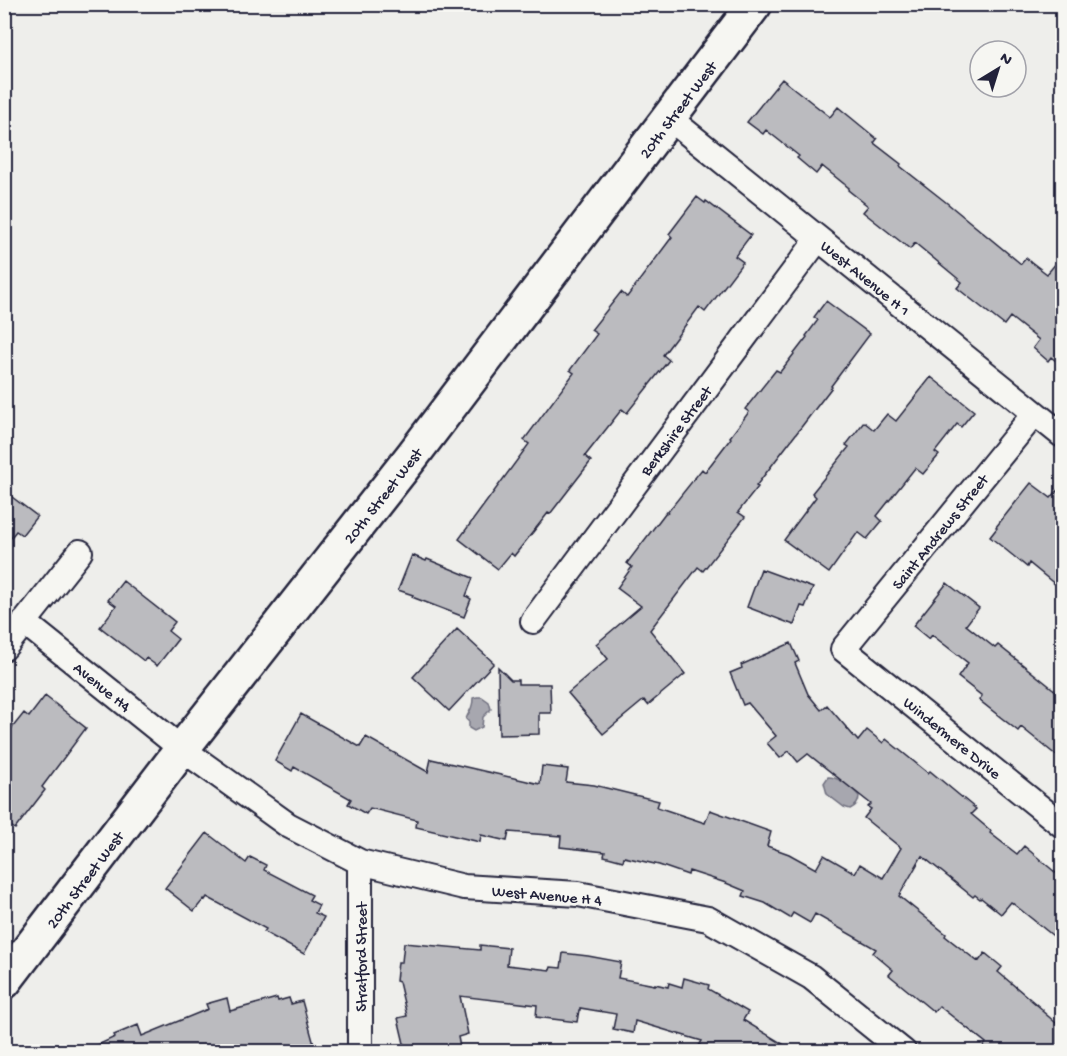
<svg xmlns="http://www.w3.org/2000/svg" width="1067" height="1056" font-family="'Gochi Hand',sans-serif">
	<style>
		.water { fill: #a7a7af; stroke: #727281; stroke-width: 1.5 }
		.building { fill: #bbbbbf; stroke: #22223b; stroke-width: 1.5 }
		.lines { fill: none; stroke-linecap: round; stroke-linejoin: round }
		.street-casing { stroke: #22223b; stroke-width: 28 }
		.secondary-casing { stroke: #22223b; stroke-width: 38 }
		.street { stroke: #f6f6f2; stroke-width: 24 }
		.secondary { stroke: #f6f6f2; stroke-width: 33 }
		.labels { text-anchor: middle; stroke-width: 4.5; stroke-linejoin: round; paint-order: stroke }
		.street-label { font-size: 16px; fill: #22223b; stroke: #f6f6f2 }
	</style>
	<rect width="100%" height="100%" fill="#eeeeeb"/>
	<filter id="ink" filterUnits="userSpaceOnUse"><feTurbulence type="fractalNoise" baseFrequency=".0167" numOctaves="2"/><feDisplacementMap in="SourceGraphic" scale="12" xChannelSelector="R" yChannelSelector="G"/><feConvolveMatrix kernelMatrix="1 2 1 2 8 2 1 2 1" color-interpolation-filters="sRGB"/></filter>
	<g filter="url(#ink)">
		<path class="water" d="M477 697H482L489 702 491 709 483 717 482 727 474 731 469 728V722L466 719C469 710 473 710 473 698Z
			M828 777C840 777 851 787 859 796 859 803 856 806 850 809L844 807 827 794 824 783Z"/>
		<path class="building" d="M782 79 830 117 838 107 877 139 874 143 901 164 900 166 947 203 1021 264 1026 258 1047 274 1062 256V366L1051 357 1048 361 1033 348 1039 340 1010 317 1004 325 957 288 962 282 915 243 910 249 863 212 868 206 848 190 849 188 822 166 816 174 797 158 799 156 766 130 763 134 747 122Z
			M697 197 705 203 706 201 751 235 735 256 743 262 705 312 699 307 663 355 669 360 627 413 622 409 585 456 591 461 550 514 548 513 514 556 511 553 498 569 459 539 529 444 524 440 574 373 570 370 597 334 591 330 621 292 627 297 672 237 669 234Z
			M826 301 870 334 831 386 832 387 756 486 758 487 738 512 745 517 703 571 698 567 650 630 685 674 648 705 644 700 603 734 568 693 608 659 596 644 641 606 617 588 632 567 627 563 666 512 667 513 702 469 705 472 731 438 730 437 749 412 745 409 776 370 780 372 807 337 806 336 818 320 814 317Z
			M931 377 974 411 961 427 957 424 935 452 939 455 923 474 915 468 877 516 882 521 867 539 858 532 829 573 784 540 816 497 812 493 849 447 846 445 864 422 874 430 887 414 896 421Z
			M1031 483 1051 498 1062 485V590L1029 563 1027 567 990 537 997 528 996 527Z
			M4 491 37 516 22 535 16 531 4 546Z
			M412 555 426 561 427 559 473 578 466 596 471 599 464 617 412 597 413 595 398 590Z
			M761 569 813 588 805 607 801 606 794 625 747 607Z
			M123 581 175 622 168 631 178 639 157 666 146 658 144 661 100 627 116 606 108 600Z
			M947 583 979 608 966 625 995 648 998 645 1062 696V760L1021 727 1018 731 979 700 982 696 958 677 968 663 932 635 929 639 913 626Z
			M457 629 494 663 449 711 413 677Z
			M791 643 799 661 795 663 808 694 821 710 827 705 858 741 867 730 883 743 886 739 928 773 930 771 976 809 971 814 991 831 990 833 1017 854 1024 846 1062 878V943L1011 902 1001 914 981 898 980 899 975 895 973 897 922 856 899 896 946 934 945 936 977 961 978 960 979 961 985 953 1002 967 998 972 1043 1010 1042 1011 1062 1028V1052H979L986 1043 939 1006 934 1012 889 975 893 970 873 953 876 949 815 914 810 923 793 913 790 918 765 903 743 896 745 891 726 883 689 871 688 875 659 865 624 857 623 861 604 856 605 852 560 847 561 836 509 832 507 841 481 835 480 842 416 827 417 820 370 808 366 814 348 804 351 799 294 767 292 771 275 761 301 714 360 747 366 737 428 772 431 759 540 784 542 766 568 769 566 782 594 785 659 801 657 807 705 823 710 810 771 832 767 846 789 854 816 869 824 855 855 873 860 864 883 878 901 848 864 818 871 809 868 807 871 804 808 754 798 762 789 751 780 758 767 743 776 736 748 703 743 705 730 673 742 668 741 665Z
			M498 667 511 680H518V684H550L551 713H539V734L499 735Z
			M45 696 86 728 42 787 45 790 15 829 4 821V738L24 713 29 717Z
			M207 833 246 863 250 857 266 865 264 870 312 895 309 900 319 905 315 913 324 917 304 954 264 932 266 929 207 897 205 900 204 899 194 911 165 888Z
			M404 943 480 950V945L509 948 507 965 550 970 551 967 561 968 563 953 588 956 621 962 618 978 655 985V984L668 987 669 983 682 987 684 978 709 985 708 989 748 1012 743 1020 796 1052H695L702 1041 635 1021 633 1033 613 1029 616 1014 580 1008V1010H579L577 1022 536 1017 537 1005 460 996 468 1034 458 1037 461 1052H406L398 1018 407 1016 399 982 396 981 398 962H402Z
			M227 998 230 1011 277 998 278 1001 289 998 291 1004 302 1001 316 1052H83L115 1037 114 1035 138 1025 142 1036 208 1009 206 1004Z"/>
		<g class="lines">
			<g class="street-casing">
				<path id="street" d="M669 118 1062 435
					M1035 413 843 649 1062 825
					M533 621 818 239
					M24 622 182 749 288 825 360 862 464 887 578 894 708 919 811 977 904 1052
					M4 648 80 552
					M360 862V1052"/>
			</g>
			<g class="secondary-casing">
				<path id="secondary" d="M4 982 182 749 413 455 755 4"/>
			</g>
			<use href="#street" class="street"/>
			<use href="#secondary" class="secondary"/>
		</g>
	</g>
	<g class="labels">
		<g class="street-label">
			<text transform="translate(677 109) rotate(-53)" y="6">20th Street West</text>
			<text transform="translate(866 277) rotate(39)" y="6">West Avenue H 1</text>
			<text transform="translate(675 430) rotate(-53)" y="6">Berkshire Street</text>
			<text transform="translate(382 495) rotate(-52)" y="6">20th Street West</text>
			<text transform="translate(939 531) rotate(-51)" y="6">Saint Andrews Street</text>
			<text transform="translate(103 686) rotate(39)" y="6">Avenue H4</text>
			<text transform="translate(953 737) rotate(39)" y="6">Windermere Drive</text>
			<text transform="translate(84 879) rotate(-53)" y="6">20th Street West</text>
			<text transform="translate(547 894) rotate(5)" y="6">West Avenue H 4</text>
			<text transform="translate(360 957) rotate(-90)" y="6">Stratford Street</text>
		</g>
	</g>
	<rect width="1067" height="1056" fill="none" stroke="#f6f6f2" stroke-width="24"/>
	<rect x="12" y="12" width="1043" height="1032" fill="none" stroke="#22223b" stroke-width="2" filter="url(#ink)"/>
	<g transform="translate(998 69) rotate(38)"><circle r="28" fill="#f6f6f2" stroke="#a1a1a9" stroke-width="1.5"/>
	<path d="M0-4.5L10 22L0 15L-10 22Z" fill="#22223b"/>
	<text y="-9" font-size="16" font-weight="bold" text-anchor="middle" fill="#22223b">N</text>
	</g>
</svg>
